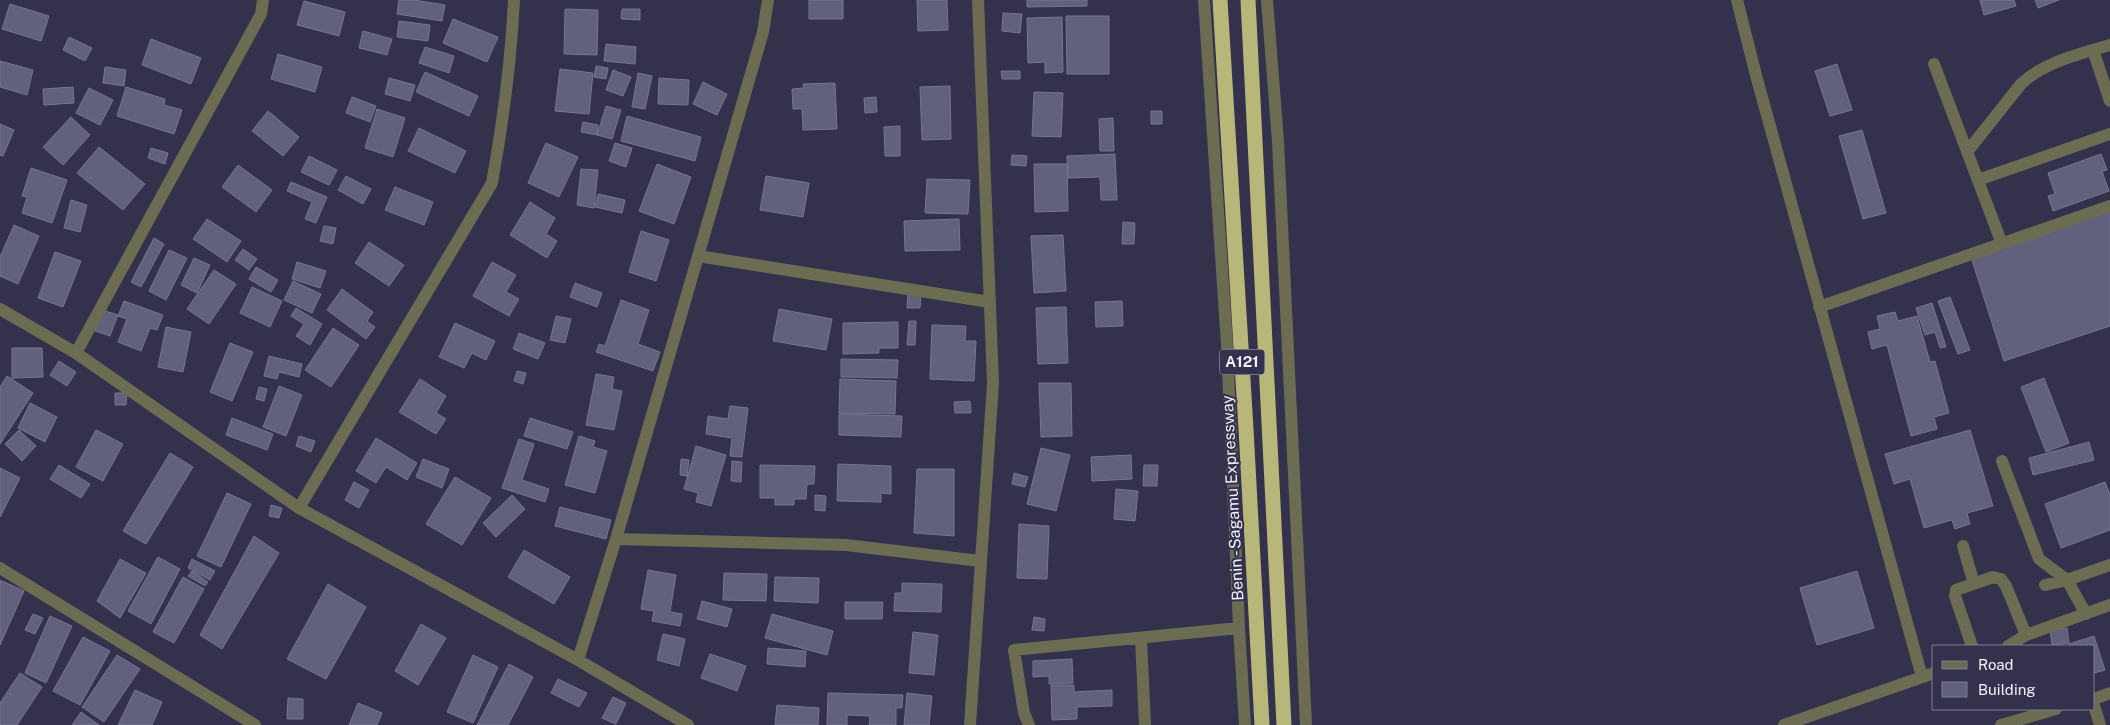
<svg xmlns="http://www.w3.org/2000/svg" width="2110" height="725" font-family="'Public Sans',sans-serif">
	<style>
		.building { fill: #61607d; stroke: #767592 }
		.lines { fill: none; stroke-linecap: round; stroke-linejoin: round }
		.minor { stroke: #6c6c53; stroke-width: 12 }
		.highway { stroke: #b7b779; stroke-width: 15 }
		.labels { text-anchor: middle; stroke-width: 4; stroke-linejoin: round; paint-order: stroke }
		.shield { fill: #33314b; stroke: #b8b7c8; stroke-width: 1 }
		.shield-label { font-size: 15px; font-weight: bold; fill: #f1f0fe }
		.street-label { font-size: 16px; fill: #f1f0fe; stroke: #33314b }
	</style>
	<rect width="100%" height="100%" fill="#33314b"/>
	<path class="building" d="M399 0H414L445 5 442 21 397 14Z
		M809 0H843V19H809Z
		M917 0H947L948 30 918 31Z
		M1027 0H1087V6L1027 7Z
		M1980 0H2014L2016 6 1984 15Z
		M2035 0H2059L2038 8Z
		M304 1 345 12 339 36 297 25Z
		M10 4 49 16 41 41 2 29Z
		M565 9 598 10 597 55 564 54Z
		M622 9H640V20L621 19Z
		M1003 13 1022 14 1020 33 1002 31Z
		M1066 16H1109V74H1067Z
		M1062 17 1063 72 1045 73V62L1028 63 1027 18Z
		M453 19 498 37 487 62 443 43Z
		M399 21 430 25 428 41 397 37Z
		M363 31 392 39 387 55 359 48Z
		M69 37 92 48 85 61 63 50Z
		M151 39 201 58 191 84 142 65Z
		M606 44 636 47 635 64 604 61Z
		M425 47 454 56 449 73 419 63Z
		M278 54 322 67 315 92 271 79Z
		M0 61 33 70 27 95 0 87Z
		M1837 64 1852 110 1830 116 1815 71Z
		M596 66 608 68 606 79 594 77Z
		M105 67 126 70 124 86 103 83Z
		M560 69 593 73 589 114 555 111Z
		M613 70 631 77 623 96 606 90Z
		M1001 71H1020V79H1002Z
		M425 72 478 96 469 116 416 92Z
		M638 73 652 76 645 109 632 107Z
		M389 78 415 85 410 101 385 94Z
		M659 78 689 80 688 105 658 104Z
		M703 82 727 94 717 115 693 104Z
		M835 83 837 129 803 130 802 109H793L792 89 804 88 803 84Z
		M950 86 951 139 922 140 920 87Z
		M73 87 74 103 44 105 43 89Z
		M126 87 165 99 164 105 182 110 174 134 117 116Z
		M89 88 113 100 100 125 76 113Z
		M1034 92 1063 93 1061 137 1032 136Z
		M352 97 376 106 370 122 346 113Z
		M876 97 877 112 865 113 864 98Z
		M606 106 621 110 612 139 597 135Z
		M377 109 405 118 393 157 365 148Z
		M268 111 299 137 283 156 252 131Z
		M1151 111H1162V124H1151Z
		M627 116 701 137 695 161 621 141Z
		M71 117 90 135 63 165 43 147Z
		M1113 118 1114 151H1100L1099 119Z
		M583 122 598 125 597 135 581 132Z
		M0 124 14 130 3 156 0 155Z
		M900 126V156H885L884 127Z
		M419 128 466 151 455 173 408 151Z
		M1862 130 1886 213 1863 219 1839 136Z
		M546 143 578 157 559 197 528 183Z
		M615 143 632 148 626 167 609 161Z
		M99 147 145 184 123 210 77 173Z
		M151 148 168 153 165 164 148 158Z
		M1115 154 1117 200H1101L1100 177 1068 178 1067 156Z
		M2101 154 2107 170 2102 171 2109 191 2053 211 2048 196 2055 194 2048 173Z
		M1012 155 1027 156 1026 166 1011 165Z
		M309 156 337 170 329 185 301 172Z
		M657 164 691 177 674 224 639 211Z
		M1034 164H1067L1068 211 1035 212Z
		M238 165 272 190 256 212 222 187Z
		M31 168 67 180 52 223 22 213 27 197 22 196Z
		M581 169 598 170 594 208 577 205Z
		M346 176 371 189 363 204 338 190Z
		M766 176 809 183 803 217 760 210Z
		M927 179 970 180 968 214 925 213Z
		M291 182 327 197 316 223 305 219 312 202 287 191Z
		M395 187 433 202 424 225 385 210Z
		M598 194 625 200 622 213 595 207Z
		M71 200 87 205 80 232 64 228Z
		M530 202 555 218 546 234 557 241 547 258 510 235Z
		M2110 209V326L2004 361 1972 260Z
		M207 219 241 241 227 262 193 239Z
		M959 219 960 250 905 251 904 221Z
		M1123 222 1135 223 1134 244H1122Z
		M14 225 39 236 18 284 0 276V257Z
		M324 226 336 228 333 244 320 241Z
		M641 231 669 240 656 281 629 272Z
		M1063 235 1066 291 1034 293 1031 236Z
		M154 238 164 244 141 287 131 282Z
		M369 242 404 265 389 286 355 263Z
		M243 249 257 259 249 270 235 260Z
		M169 250 187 258 166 300 149 291Z
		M55 252 81 261 63 307 38 298Z
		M194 258 210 265 197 293 181 285Z
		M297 262 326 271 320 288 292 279Z
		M492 262 516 275 506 292 519 299 509 316 473 296Z
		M256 267 278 280 271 292 249 279Z
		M214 270 236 284 209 324 187 309Z
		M293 281 321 294 312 313 284 300Z
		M575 283 602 293 597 307 570 297Z
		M252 287 282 301 270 327 240 313Z
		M342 289 373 312 367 321 375 327 366 339 327 310Z
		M908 293 921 294 920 308H907Z
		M1950 297 1970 350 1958 354 1938 301Z
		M621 300 649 310 638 344 660 352 653 371 596 352 599 344 605 346Z
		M124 301 163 315 157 330 150 328 141 351 118 342 127 319 118 316Z
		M1122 301 1123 326 1096 327 1095 302Z
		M1932 303 1946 347 1940 348 1935 332 1925 335 1916 308Z
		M1066 307 1068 363 1038 364 1036 308Z
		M296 308 322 324 310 345 296 336 304 324 291 316Z
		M779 309 832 319 826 350 773 341Z
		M102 310 118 315 110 336 95 331Z
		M1895 312 1898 321 1917 316 1930 362 1935 361 1949 413 1934 417 1937 429 1911 436 1887 345 1872 349 1868 332 1880 329 1877 316Z
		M556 316 571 319 565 343 550 340Z
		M909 321H916L915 345H907Z
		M898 322V348H879V353L843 354V323Z
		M455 323 495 341 486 360 472 353 464 368 439 357Z
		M932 325 966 326 965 341H976L974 381 930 379Z
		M166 327 191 332 183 372 158 367Z
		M333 328 359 345 331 387 305 370Z
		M519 333 545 343 538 359 513 349Z
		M230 343 253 352 232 401 210 392Z
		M12 348H42L43 377 12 378Z
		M269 356 302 364 299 377 279 372 277 379 264 376Z
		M841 359 898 360 897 378 841 377Z
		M59 361 76 372 67 386 50 375Z
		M517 371 526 373 523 384 514 381Z
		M596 374 614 377 612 389 622 391 614 430 586 425Z
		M7 376 33 393 0 444V387Z
		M2044 378 2069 443 2046 452 2021 387Z
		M420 379 446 396 436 413 446 419 436 434 399 412Z
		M840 379 896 381 895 414 839 413Z
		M1039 383H1071L1072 436 1041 437Z
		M279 386 302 395 286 436 263 427Z
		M259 387 267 389 264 401 256 399Z
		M115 393H127L126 405H115Z
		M970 401 971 413H955L954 402Z
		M30 403 57 417 45 442 18 428Z
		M730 406 748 408 742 457 730 456 732 438 706 434 708 416 728 419Z
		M839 414 902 416 901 437 839 435Z
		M232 418 273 434 267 450 226 435Z
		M530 418 573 432 567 449 524 436Z
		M19 430 36 446 22 461 5 444Z
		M96 430 123 444 103 481 76 467Z
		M1970 430 1993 506 1967 513 1970 524 1955 529 1952 520 1924 528 1910 479 1894 484 1885 454Z
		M299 436 315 441 311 452 296 446Z
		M579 436 595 441 593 447 607 451 595 493 565 485Z
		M376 438 417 463 407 480 386 467 376 483 356 471Z
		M519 439 534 444 522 480 549 489 545 502 502 488Z
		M2089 442 2094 460 2033 475 2029 458Z
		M696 446 726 455 711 506 696 502 698 493 684 489Z
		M1041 448 1070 455 1056 511 1027 504Z
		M170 453 193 467 146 544 123 531Z
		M1131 455 1132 479 1092 481 1091 457Z
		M423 459 449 469 442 488 416 477Z
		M681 459 689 460 687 476 680 475Z
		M732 461 742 462 741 482 731 481Z
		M838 464 891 466V494L881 493V502L837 501Z
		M59 465 90 484 81 498 50 479Z
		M760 465 815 466 814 484H807L806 499H794V505H775V498H760Z
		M1144 465H1158L1157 486H1143Z
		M0 468 20 478 0 517Z
		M917 469H954V536L914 533Z
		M1014 473 1028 477 1025 487 1012 484Z
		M455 477 491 498 462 545 426 524Z
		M354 482 369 490 359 508 345 500Z
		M2105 482 2110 495V530L2061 548 2045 504Z
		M1116 489 1138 491 1135 521 1114 519Z
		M227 493 251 504 221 567 197 556Z
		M512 495 525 509 496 537 483 523Z
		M815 495 826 496 825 511 815 510Z
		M271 505 282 508 279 518 269 516Z
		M560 507 611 520 606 539 555 526Z
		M1019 524 1049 526 1047 579 1017 578Z
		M254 536 279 553 222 649 200 635Z
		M524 550 570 577 554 604 508 577Z
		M158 557 180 569 151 624 128 611Z
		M120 559 146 573 120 618 97 601Z
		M192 559 215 571 210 580 188 568Z
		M648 570 676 575 670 612 682 614 680 626 652 621 654 611 641 609Z
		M192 571 208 582 205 586 188 576Z
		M1857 571 1874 628 1817 645 1800 588Z
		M724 573 767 574 766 601 723 600Z
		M183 577 204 589 174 643 153 632Z
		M775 577 819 578 818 603 774 601Z
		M0 580 24 591 0 645Z
		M902 583 942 584 941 612 894 611 895 593H902Z
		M328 584 366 607 326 679 287 659Z
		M702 601 732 609 727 627 697 619Z
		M845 602H883L882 619H845Z
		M33 614 43 618 35 634 25 630Z
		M772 614 833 631 827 655 765 638Z
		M50 616 72 626 46 683 25 673Z
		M1034 617 1045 619 1044 631 1032 630Z
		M421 624 446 638 418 685 395 671Z
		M2067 628 2069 643 2052 645 2050 630Z
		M913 632 938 635 934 675 909 673Z
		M663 634 685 639 679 666 657 660Z
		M2094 636 2105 670 2094 673V646H2069V644Z
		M83 637 110 651 80 705 53 691Z
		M768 648 806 651 805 667 767 664Z
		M710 654 746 666 737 691 701 678Z
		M117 655 140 669 104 722 82 707Z
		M473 655 498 667 473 723 447 712Z
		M1072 659 1073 683 1049 684V676L1033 677V661Z
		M509 664 533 677 508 725H477Z
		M20 673 42 687 17 725H0V703Z
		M558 679 587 693 579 707 551 693Z
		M1051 685H1074V692L1112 690V706L1077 707V719L1052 720Z
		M135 690 162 702 152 725H118Z
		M828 693 903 695 902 708H896V725H869L870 716 847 715V725H827Z
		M907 693 932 696 929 725H904Z
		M613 697 626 703 616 724 602 718Z
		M288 698 303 699V719H287Z
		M358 703 382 713 377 725H349Z
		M777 705 819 708 818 725H775Z
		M81 712 99 725H72Z"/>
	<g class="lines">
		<path class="minor" d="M1204 0 1227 345 1239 628 1245 725
			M1267 0 1278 142 1306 725
			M1737 0 1757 79 1922 677
			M2093 50 2110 101
			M1934 64 2002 244
			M1967 152 2021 84C2044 62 2080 54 2110 45
			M1978 180 2110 134
			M698 256 990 302
			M1819 307 2110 206
			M0 309 76 353 299 508 578 660 688 725
			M76 353 261 14 263 0
			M2002 461 2039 559 2067 580 2086 614
			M299 508 492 183C503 122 511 62 514 0
			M616 539 846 545 980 561
			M1963 546 1974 584
			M0 568 255 725
			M2045 585 2067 580 2110 565
			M1141 639 1145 725
			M1972 646 1955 596 1956 590 1993 577 2001 579 2006 586 2026 635
			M2008 646 2026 635 2110 605
			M578 660 616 539 763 32 768 0
			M2094 699 2110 693
			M2094 705 2100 725
			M970 725 993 383 978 0
			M1029 725 1024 713 1014 650 1239 628
			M1784 725 1934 673
			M2001 725 2056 709"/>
		<path class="highway" d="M1220 0 1246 429 1262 725
			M1248 0 1284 725"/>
	</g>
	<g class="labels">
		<rect class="shield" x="1219.5" y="349.5" width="45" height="25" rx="4"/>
		<g class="shield-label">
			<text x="1242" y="367">A121</text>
		</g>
		<g class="street-label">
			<text transform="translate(1232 498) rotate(-93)" y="6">Benin - Sagamu Expressway</text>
		</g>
	</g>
	<rect x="1932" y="645" width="162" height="65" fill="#33314b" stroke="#7f7d93"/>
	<rect x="1942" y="661" width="25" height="8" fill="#6c6c53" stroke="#7f7d93"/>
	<text x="1978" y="670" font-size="15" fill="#f1f0fe">Road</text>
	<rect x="1942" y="682" width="25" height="15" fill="#61607d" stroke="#7f7d93"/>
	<text x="1978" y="695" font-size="15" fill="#f1f0fe">Building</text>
</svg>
